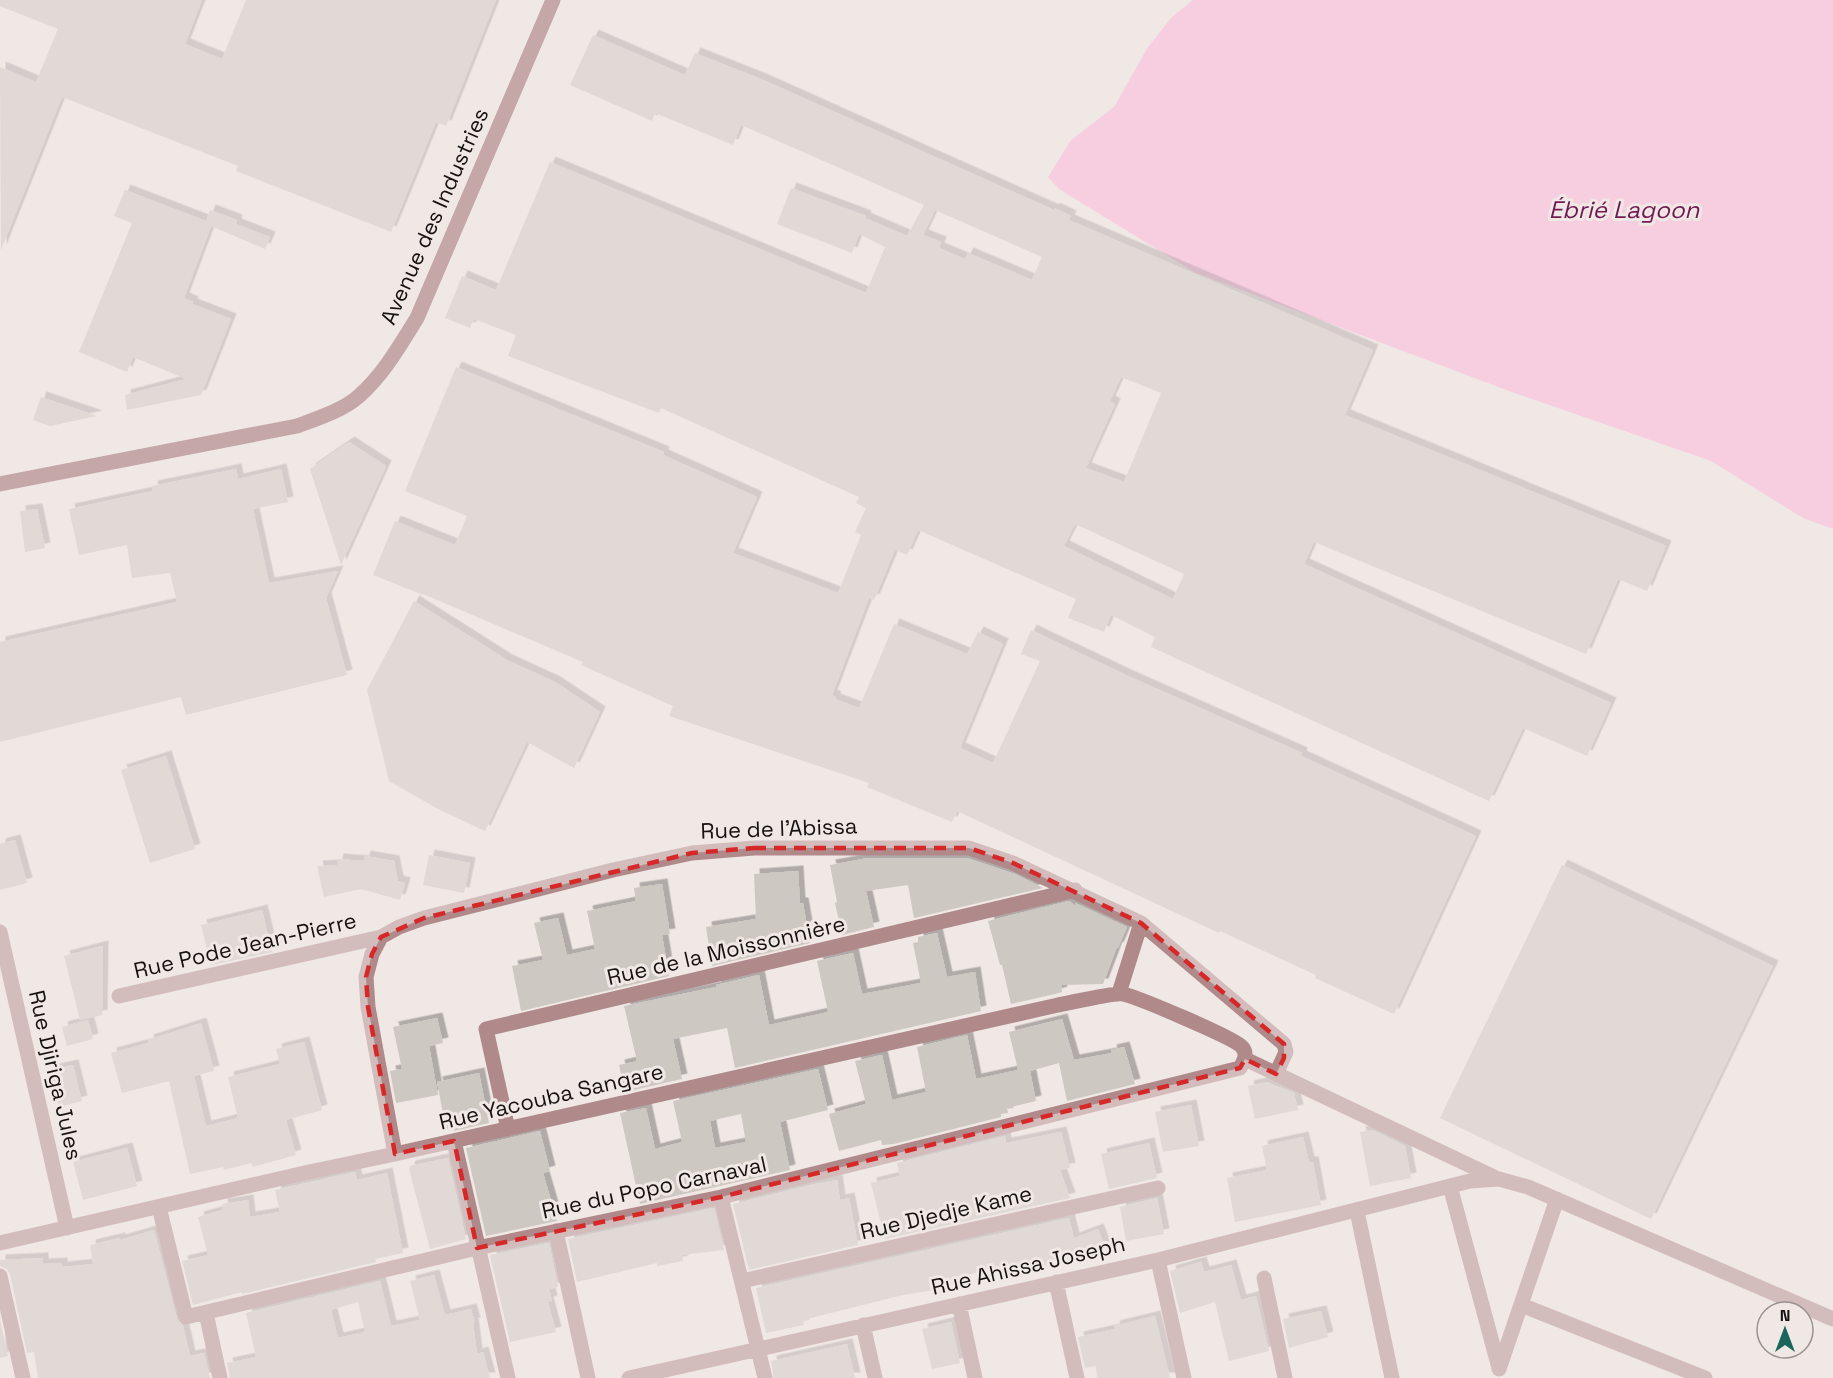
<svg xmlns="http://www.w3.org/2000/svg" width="1833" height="1378" font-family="'Space Grotesk',sans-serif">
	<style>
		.water { fill: #feafda }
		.building { fill: #cdc8c2; fill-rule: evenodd; filter: url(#shadow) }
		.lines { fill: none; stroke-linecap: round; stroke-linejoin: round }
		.street { stroke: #b0898b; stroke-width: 15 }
		.secondary { stroke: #905a5e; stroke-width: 15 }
		.marked { fill: none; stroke: #d62828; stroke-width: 4.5; stroke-dasharray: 12 8; stroke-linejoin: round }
		.labels { text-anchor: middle; stroke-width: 6; stroke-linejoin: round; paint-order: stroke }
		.street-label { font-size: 22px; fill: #151211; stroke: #f0e8e5 }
		.water-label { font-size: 24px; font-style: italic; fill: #721953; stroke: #f0e8e5 }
	</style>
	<defs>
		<filter id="shadow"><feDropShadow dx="5.5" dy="-5.5" stdDeviation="0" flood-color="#0004"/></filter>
	</defs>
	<rect width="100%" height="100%" fill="#f0e8e5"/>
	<path class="water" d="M1193 0H1833V529L1803 518 1711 461 1509 391 1194 272 1059 189 1048 177 1071 140 1114 107 1148 47 1172 17Z"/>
	<path class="building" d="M0 0H202L185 44 222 59 246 0H496L446 126 436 122 391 232 236 171 238 166 62 97 1 250 0 67 36 82 58 29 0 6Z
		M593 35 685 75 695 53 761 79 1054 210V208L1071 216 1069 220 1373 350 1345 415 1666 546 1647 591 1618 579 1586 654 1314 542 1304 564 1611 703 1587 756 1523 728 1489 801 1151 647 1155 637 1111 615 1104 632 1068 618 1076 599 918 530 907 555 895 550 874 600 869 598 832 695 836 697 835 699 859 708 894 624 967 654 978 632 1003 644 960 748 993 763 1040 661 1021 654 1031 630 1128 676 1302 753 1301 756 1476 836 1394 1014 1315 978 1316 975 1220 931 1219 933 957 811 952 822 867 787 869 783 669 716 673 706 581 665 583 662 423 594V595L373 575 395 521 455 545 467 516 405 491 456 367 664 452 663 455 757 497 733 553 838 593 861 535 855 532 866 508 856 503 859 497 661 408 659 413 508 356 516 335 474 319 470 328 445 318 462 276 496 290 550 162 866 293 885 247 859 234 852 253 777 224 791 188 866 216 865 218 907 236 924 205 741 125 733 145 655 113 652 121 570 85ZM935 210 1042 257 1032 280 968 253 965 259 939 248 941 242 923 235ZM1121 377 1161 393 1124 482 1086 468 1115 404 1110 401ZM1075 524 1184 574 1173 599 1064 546Z
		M125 190 206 221 210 210 237 220 236 224 270 237 265 249 211 226 184 298 193 302 192 304 231 319 201 395 127 410 125 395 186 379 133 357 127 372 79 352 132 223 114 216Z
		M41 397 97 416 50 426 33 420Z
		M349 442 386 466 341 565 310 469Z
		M236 469 238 479 281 469 288 502 253 509 269 583 338 571 326 598 347 675 186 715 181 697 0 742V642L177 602 170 573 132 578 127 545 79 555 69 509 153 491 152 486Z
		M37 509 45 548 25 552 20 511Z
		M414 601 507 660 555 682 600 712 574 768 527 742 485 831 438 809 389 781 367 690Z
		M166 756 195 849 150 863 121 770Z
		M15 840 27 883 0 890V844Z
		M429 855 470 863 464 893 423 885Z
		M365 856 394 861 398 881 405 883 400 900 361 889 324 897 317 866 337 865 338 859 364 861Z
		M863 858H967L1015 874 1043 888 914 918 908 885 866 891 874 927 842 935 835 903 837 902 830 865 863 859Z
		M1562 865 1773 966 1651 1219 1440 1118Z
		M798 871 800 903H803L810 943 712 966 706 927 756 919 754 874Z
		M662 884 670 934 662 935 669 976 521 1011 512 966 543 960 534 923 558 918 567 955 595 949 587 911 636 901 634 888Z
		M1069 901 1076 907 1075 903 1127 927 1118 948 1117 947 1103 984 1061 985 1062 992 1055 994 1011 1004 1002 965H1000L988 921Z
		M262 910 272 952 211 965 201 925Z
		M937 933 947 977 975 972 981 1011 735 1068 727 1028 673 1039 682 1079 625 1092 619 1065 637 1061 624 1006 716 987V985L759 975 769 1025 828 1012 817 961 853 953 862 994 921 983 913 943 918 942V937Z
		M103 946 102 1015 80 1020 64 956Z
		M437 1018 443 1043 429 1046 438 1095 396 1103 390 1071 402 1069 393 1027Z
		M1062 1019 1074 1060 1112 1053 1111 1050 1124 1047 1135 1084 1067 1101 1059 1063 1030 1071 1036 1101 1007 1108 1008 1113 1001 1114V1117L894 1144 882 1145 881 1140 839 1151 829 1114 866 1104 855 1061 882 1055 892 1100 926 1092 917 1047 967 1035 976 1079 1018 1070 1009 1032Z
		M88 1020 93 1039 67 1046 62 1027Z
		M201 1023 214 1071 194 1076 206 1126 238 1118 228 1077 280 1064 276 1049 304 1042 322 1110 286 1120 296 1155 253 1167 251 1163 224 1170 223 1167 190 1174 169 1081 122 1093 111 1053 149 1043 148 1040Z
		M73 1065 82 1101 59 1107 50 1070Z
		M818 1069 828 1110 780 1122 790 1170 640 1204 620 1113 646 1108 655 1149 682 1142 673 1101ZM741 1114 746 1142 715 1148 710 1121Z
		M479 1073 489 1123 454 1131 453 1127 446 1129 437 1082Z
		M1266 1082 1294 1093 1298 1110 1255 1119 1248 1086Z
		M1191 1105 1199 1146 1163 1152 1155 1112Z
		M1372 1130 1405 1146 1411 1178 1370 1186 1360 1132Z
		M540 1131 550 1171 543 1173 557 1221 486 1236 466 1148Z
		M1061 1132 1070 1168 1060 1170 1070 1198 885 1239 871 1183 900 1176 897 1163 1005 1136 1006 1143Z
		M1303 1137 1309 1162H1313L1321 1205 1235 1222 1227 1178 1267 1170 1262 1146Z
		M1149 1143 1157 1178 1109 1189 1101 1154Z
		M127 1148 137 1186 83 1200 73 1162Z
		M448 1158 466 1239 430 1249 409 1169 410 1166Z
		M355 1172 357 1180 387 1173 403 1253 375 1259 376 1262 242 1294V1292L193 1305 182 1261 208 1255 198 1217 223 1210 222 1204 248 1200 250 1217 280 1212 275 1190Z
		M837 1180 840 1200 849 1198 858 1245 749 1270 733 1204 815 1184Z
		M1157 1198 1164 1234 1126 1241 1120 1207Z
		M714 1208 724 1250 682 1255 683 1261 657 1266V1263L577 1282 568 1239Z
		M1069 1218 1074 1238 1098 1229 1105 1247 1090 1253 1019 1272 1018 1269 980 1278 979 1272 951 1279 953 1287 903 1295 803 1320 804 1325 766 1333 756 1288Z
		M154 1230 177 1319 183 1326 190 1356 204 1353 210 1378H38L34 1352 27 1353 10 1274 7 1269 0 1266V1260L43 1258V1264L62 1263V1267L93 1264 90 1245 120 1238V1240Z
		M549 1243 558 1287 549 1289 552 1301 548 1302 556 1332 510 1342 490 1255Z
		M1201 1262 1204 1272 1231 1265 1241 1300 1256 1296 1269 1351 1229 1361 1215 1302 1180 1313 1170 1271Z
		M434 1275 445 1315 471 1309 475 1323H473L477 1354 483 1352 490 1378H230L227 1363 256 1357 246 1313 380 1281 391 1326 420 1320 410 1281ZM358 1302 365 1332 338 1338 331 1310Z
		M1321 1311 1328 1337 1289 1348 1283 1319Z
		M1155 1316 1170 1378H1097L1096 1366 1085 1368 1078 1337 1115 1329 1114 1326Z
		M0 1320 8 1356 0 1358Z
		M951 1322 960 1363 932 1369 922 1329Z
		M847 1344 855 1378H774L771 1361Z"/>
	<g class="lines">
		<path class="street" d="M0 932 67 1228
			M1119 993 1141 923
			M119 996 381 937
			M1245 1059 1494 1177
			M508 1129 486 1029 1075 890
			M454 1141 508 1378
			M395 1154 368 1007 366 977 372 954 381 937 399 927 424 918 613 870 692 853 754 848H969L1013 863 1141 923 1284 1044 1286 1052 1276 1074
			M1450 1186 1499 1368
			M721 1197 765 1378
			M1357 1211 1392 1378
			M556 1231 588 1378
			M0 1243 309 1172 395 1154 1058 1005C1070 1003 1115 992 1123 994 1137 997 1235 1038 1242 1047 1248 1054 1244 1061 1240 1068L721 1197 477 1248 186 1317 159 1207
			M1158 1260 1184 1378
			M0 1276 23 1378
			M1264 1278 1285 1378
			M742 1281 1158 1188
			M1056 1282 1077 1378
			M959 1304 975 1378
			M1521 1305 1705 1378
			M206 1313 220 1378
			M863 1325 875 1378
			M1499 1369 1557 1199
			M629 1378 1158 1260 1470 1181 1499 1179 1528 1187 1833 1319"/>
		<path class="secondary" d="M0 484 297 426C316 419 344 410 359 396 384 374 400 345 417 318L553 0"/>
	</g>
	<path d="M0 0H1833V1378H0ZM754 848H969L1013 863 1141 923 1284 1044V1058L1276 1074 1245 1059 1240 1068 721 1197 477 1248 454 1141 395 1154 368 1007 366 977 372 954 381 937 424 918 692 853Z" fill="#f0e8e5" fill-opacity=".55" fill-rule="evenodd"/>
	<path class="marked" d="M754 848H969L1013 863 1141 923 1284 1044V1058L1276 1074 1245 1059 1240 1068 721 1197 477 1248 454 1141 395 1154 368 1007 366 977 372 954 381 937 424 918 692 853Z"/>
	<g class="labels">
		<g class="street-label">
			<text transform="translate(434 216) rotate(-66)" y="8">Avenue des Industries</text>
			<text transform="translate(779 828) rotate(-2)" y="8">Rue de l'Abissa</text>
			<text transform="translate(245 945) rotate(-13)" y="8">Rue Pode Jean-Pierre</text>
			<text transform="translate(726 950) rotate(-13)" y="8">Rue de la Moissonnière</text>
			<text transform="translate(56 1075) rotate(77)" y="8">Rue Djiriga Jules</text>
			<text transform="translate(551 1096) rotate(-13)" y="8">Rue Yacouba Sangare</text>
			<text transform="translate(654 1187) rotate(-12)" y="8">Rue du Popo Carnaval</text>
			<text transform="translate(946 1212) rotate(-13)" y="8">Rue Djedje Kame</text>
			<text transform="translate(1028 1265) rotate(-13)" y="8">Rue Ahissa Joseph</text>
		</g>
		<g class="water-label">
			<text x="1624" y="218">Ébrié Lagoon</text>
		</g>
	</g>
	<g transform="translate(1785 1330)"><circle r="28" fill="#f0e8e5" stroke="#989290" stroke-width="1.5"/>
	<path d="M0-4.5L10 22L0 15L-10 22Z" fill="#1a655c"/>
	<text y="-9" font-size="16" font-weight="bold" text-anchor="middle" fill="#151211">N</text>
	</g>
</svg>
